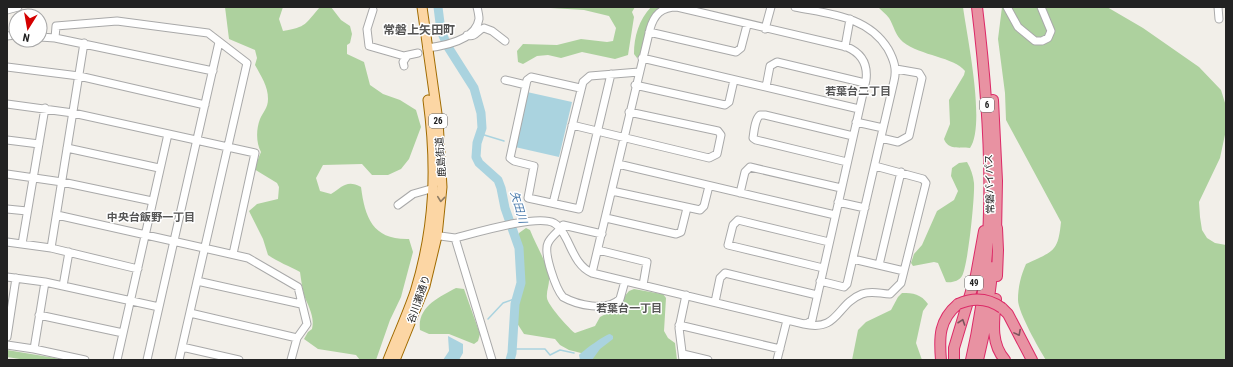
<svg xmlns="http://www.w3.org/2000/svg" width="1233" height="367" font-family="'Roboto Condensed','Noto Sans JP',sans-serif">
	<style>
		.forest { fill: #add19e }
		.water { fill: #aad3df }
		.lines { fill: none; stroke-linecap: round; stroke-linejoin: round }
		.stream { stroke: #aad3df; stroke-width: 1.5 }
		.river { stroke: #aad3df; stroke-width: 9 }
		.minor-casing { stroke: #a9a9a9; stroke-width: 9 }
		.major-casing { stroke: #a06b00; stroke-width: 11 }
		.highway-casing { stroke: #dc2a67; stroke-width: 12 }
		.minor { stroke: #fff; stroke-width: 7 }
		.major { stroke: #fcd6a4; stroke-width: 9 }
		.highway { stroke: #e892a2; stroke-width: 10 }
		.highway-bridge-casing { stroke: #dc2a67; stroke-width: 12; stroke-linecap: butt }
		.highway-bridge { stroke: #e892a2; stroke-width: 10 }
		.oneway { stroke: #8f7c63 }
		.oneway2 { stroke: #7b545c }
		.labels { text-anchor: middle; stroke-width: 3; stroke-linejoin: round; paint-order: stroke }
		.shield { fill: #fff; stroke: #646464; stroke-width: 1 }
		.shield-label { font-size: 9px; font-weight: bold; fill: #222 }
		.street-label { font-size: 10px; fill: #222; stroke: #fff }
		.neighbourhood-label { font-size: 11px; font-weight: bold; fill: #555; stroke: #fff }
		.water-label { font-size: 11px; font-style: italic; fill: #4a7aab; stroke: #fff }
		.quarter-label { font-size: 12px; font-weight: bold; fill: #555; stroke: #fff }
	</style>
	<rect width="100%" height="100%" fill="#f2efe9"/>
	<path class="forest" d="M225 7H283L279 19 283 31C307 27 305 24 320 7H331L341 20 350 26 352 34 350 43 347 45V54L364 62 370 85 383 94 400 100 416 110 421 127 409 159 401 169 388 175H372L362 164 323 165 316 178 320 191 331 194C342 187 347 179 361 187 365 218 373 240 409 239L413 252 401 297 390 320 376 360H360L356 355 318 349 304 339 308 332 312 329C315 316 308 306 304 295 302 287 301 279 300 272 289 266 278 262 268 255L263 239 249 211 257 204 278 199 279 187 277 183 254 169 261 152C256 143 256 129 260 119 263 112 268 108 268 99 268 86 261 76 255 65L257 58 255 50 229 39Z
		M534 7H635L632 12 634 17 628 55 615 59 582 52 561 58 548 55 537 56 523 64 518 62 517 51 523 44 557 45 581 39 607 42 613 41 616 28 609 16 584 10Z
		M651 7 659 8 642 53 637 58 634 54C634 36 639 20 651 7Z
		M878 7H963C967 37 986 125 970 148 959 147 948 150 944 139L950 124 949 100 964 75 965 71C954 57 921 56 903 42 895 35 894 26 889 18 886 14 881 10 878 7Z
		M1002 7H1107L1143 28 1199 67 1221 90 1226 106V130L1220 158 1199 202 1200 217 1202 230 1207 238 1215 243 1226 245V360H1046C1039 349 1018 312 1018 300 1018 287 1021 275 1026 264 1053 251 1058 253 1061 222L1006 120 1005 93 998 39Z
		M967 162C971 169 973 175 974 183 975 196 968 266 962 276 959 281 952 283 946 282L938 263 934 262 913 266 911 263 914 254 922 245 937 211 954 200 958 191 951 176 952 168 959 163Z
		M526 228 530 230C536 245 546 261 549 276 550 284 546 291 547 298 547 304 570 330 575 333L595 326 600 317 613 310 629 291 634 289 656 293 663 294 666 298 664 331 668 338 675 343 677 360H589L585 354 569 350 560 345 555 339 524 334 513 317 512 311 519 271V233Z
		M456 288 464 289 480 334 478 341 474 344 449 334H429L420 330C417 307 439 297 456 288Z
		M902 293C913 293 921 294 928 304L923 311 916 343 922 360H852L858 330 866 322 891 310 898 297Z
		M7 350 67 360H26L7 357Z"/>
	<path class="water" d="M527 92 572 102 559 157 515 147Z
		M610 334 613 336V339L600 349 592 360H580L579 355C583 351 604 335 610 334Z
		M448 336 463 344V353L459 360H443L449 351Z"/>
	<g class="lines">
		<path class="stream" d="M481 134 504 141
			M488 319 503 303 517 298
			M512 349H545L550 355 560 350 574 353"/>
		<path class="river" d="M438 7 441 31 448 47 474 88 481 113 482 128 477 143 476 157 479 163 498 180 501 188 505 208 519 248 521 283 515 304 512 353 510 360"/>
		<g class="minor-casing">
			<path id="minor" d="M795 7C829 14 868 16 888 49 894 60 897 69 894 81L847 284 844 287 820 281
				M1007 7 1018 27 1035 41H1042L1048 38 1051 31 1041 7
				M1218 7 1219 19
				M7 10 18 7
				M373 10 367 29 369 46 404 56 418 53
				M765 29 771 7
				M649 32 736 52 741 48 747 25
				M467 35C476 38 477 30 484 28L492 31 505 41
				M7 36 16 35
				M40 37 55 38 56 26 117 21 208 33 247 63 179 360
				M55 38 213 71
				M845 47 850 19
				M427 48C443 46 476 40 479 19 479 16 478 11 477 7
				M642 58 859 109
				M404 66 403 62 407 56
				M7 67 79 76 205 105
				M505 80 526 85
				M635 85 725 105 729 102 734 80
				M766 87 770 66 777 62 865 83
				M580 88 531 77 527 80 510 158 514 161 534 166 528 198 579 209 611 74
				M7 104 73 113 255 153 233 254
				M856 122 883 128
				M572 125 709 158 717 154 721 135 718 131 629 112
				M881 138 898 142 909 136 922 78 919 73 896 69
				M7 140 39 144
				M67 148 159 168
				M847 162 756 140 753 138C754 131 755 119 760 115H765L853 136
				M618 164 835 215
				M7 174 62 182 152 201
				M612 191 700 210 704 206 709 186
				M740 193 745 172 750 167 841 188
				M838 202 865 208
				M553 203 583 82 590 76 639 72
				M398 205 413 194 434 188
				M7 209 27 211
				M57 215 248 258 298 287 307 324 297 338 291 360
				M606 218 676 234 681 232 687 208
				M563 225 602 234
				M560 229C556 233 550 238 548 243 543 253 556 289 563 297 577 305 607 312 620 299L625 281
				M433 235 455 238 492 360
				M455 238C475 233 537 214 554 223 560 226 564 234 567 240 573 252 578 267 592 273L804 324 808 323 812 320 866 80C868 64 861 53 847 47L677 7C661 7 654 15 650 29L592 273
				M7 242 51 248 138 269
				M22 244 45 108
				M51 248 84 43
				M598 250 647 262 643 285
				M853 259 904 271
				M879 265 901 172
				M823 268 728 245 733 225 738 220 829 242
				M7 277 45 282 159 307
				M197 281 301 304
				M63 286 69 252
				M715 302 720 278 725 273 817 295
				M190 313 297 338
				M39 315 123 333
				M804 324C839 332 836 304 862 294 872 290 881 294 890 294L901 283 926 183 923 179 875 166
				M679 325 780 349
				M7 337 16 278
				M7 345 34 349 85 360
				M182 347 239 360
				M34 349 45 282
				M683 354 708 360
				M117 360 168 134
				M147 360 219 42
				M683 360 679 328 686 295
				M777 360 787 320"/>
		</g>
		<g class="major-casing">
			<path id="major" d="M388 360C397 337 407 315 415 292 435 227 437 167 428 100
				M395 360 425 286 437 236 442 187 438 121 422 7"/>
		</g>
		<g class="highway-casing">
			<path id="highway" d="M993 100 997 181 996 234
				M997 228 998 250 997 276
				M996 299C994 320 990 343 1005 360
				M1002 308 1008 314 1032 360
				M941 360C939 337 939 320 958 304
				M954 360V348L976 275 984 231
				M971 360C998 244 991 124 977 7
				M978 360 985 329 993 267"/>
		</g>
		<use href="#minor" class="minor"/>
		<use href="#major" class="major"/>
		<use href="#highway" class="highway"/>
		<g class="highway-bridge-casing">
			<path id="highway-bridge" d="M958 304C974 297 988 298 1002 308"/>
		</g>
		<use href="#highway-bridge" class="highway-bridge"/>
	</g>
	<defs><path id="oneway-chevron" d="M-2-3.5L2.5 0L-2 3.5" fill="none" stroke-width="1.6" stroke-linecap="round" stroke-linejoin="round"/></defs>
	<use class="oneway" href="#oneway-chevron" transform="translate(441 199) rotate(96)"/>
	<g class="oneway2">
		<use href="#oneway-chevron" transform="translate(962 322) rotate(-71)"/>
		<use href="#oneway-chevron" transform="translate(1018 333) rotate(62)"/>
	</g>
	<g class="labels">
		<g class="shield">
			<rect x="980" y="98" width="14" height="14" rx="3"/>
			<rect x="429" y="114" width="18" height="14" rx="3"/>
			<rect x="965" y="276" width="18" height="14" rx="3"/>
		</g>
		<g class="shield-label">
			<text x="987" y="108">6</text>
			<text x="438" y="124">26</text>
			<text x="974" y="286">49</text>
		</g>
		<g class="street-label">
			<text transform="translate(440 157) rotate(-94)" y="4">鹿島街道</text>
			<text transform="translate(989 184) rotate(-92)" y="4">常磐バイパス</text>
			<text transform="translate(418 299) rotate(-71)" y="4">谷川瀬通り</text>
		</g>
		<g class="neighbourhood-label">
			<text x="858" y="95">若葉台二丁目</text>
			<text x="151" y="221">中央台飯野一丁目</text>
			<text x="629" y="312">若葉台一丁目</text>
		</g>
		<g class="water-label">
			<text transform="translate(519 207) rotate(74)" y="4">矢田川</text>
		</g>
		<g class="quarter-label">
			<text x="419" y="34">常磐上矢田町</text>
		</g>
	</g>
	<rect width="1233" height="367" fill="none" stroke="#222222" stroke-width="16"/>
	<g transform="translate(28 28) rotate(191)"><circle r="19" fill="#ffffff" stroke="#a7a7a7"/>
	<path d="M0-3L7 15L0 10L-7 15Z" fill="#d40000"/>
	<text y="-6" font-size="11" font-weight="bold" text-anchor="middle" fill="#222222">N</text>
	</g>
</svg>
